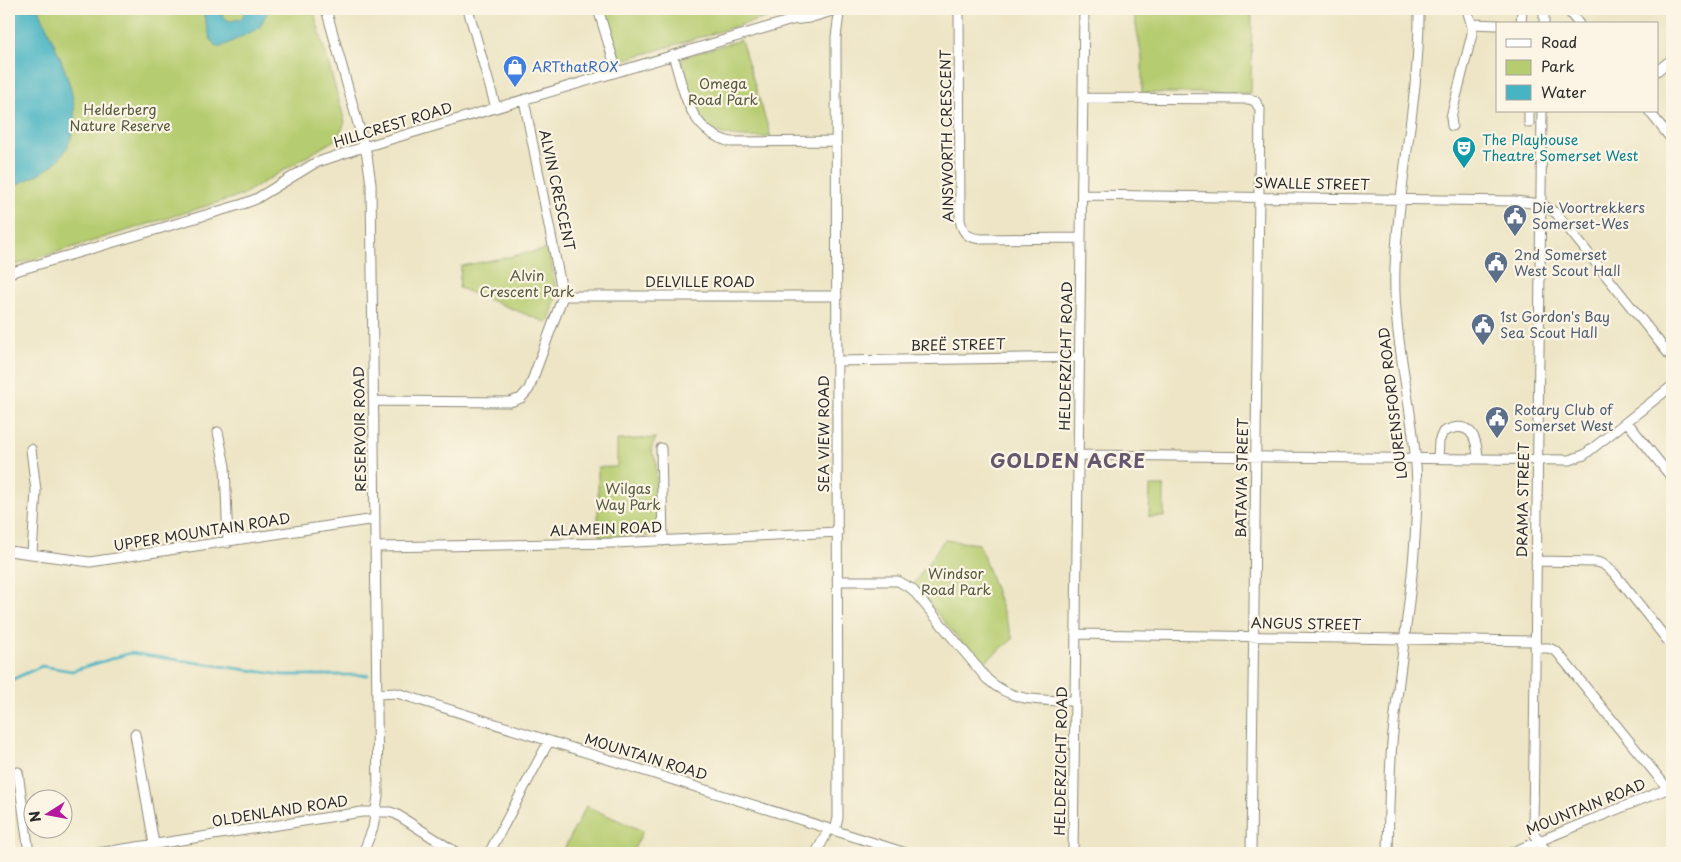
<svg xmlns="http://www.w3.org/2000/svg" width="1681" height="862" font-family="'Playpen Sans',sans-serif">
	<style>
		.green { fill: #b6cc70; stroke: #707c4e }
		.water { fill: #47b4c3; stroke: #397077 }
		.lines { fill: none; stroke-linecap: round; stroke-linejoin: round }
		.stream { stroke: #47b4c3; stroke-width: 2.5 }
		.minor-casing { stroke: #8c8878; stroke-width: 11 }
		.minor { stroke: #fff; stroke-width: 9 }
		.labels { text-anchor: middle; stroke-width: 4.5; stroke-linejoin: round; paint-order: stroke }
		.shop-label { font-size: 14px; fill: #366cbe; stroke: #fcf5e5; text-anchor: start }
		.park-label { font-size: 14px; fill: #555b40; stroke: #fcf5e5 }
		.street-label { font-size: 14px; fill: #2b2b2b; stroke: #fcf5e5 }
		.culture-label { font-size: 14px; fill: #0d838f; stroke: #fcf5e5; text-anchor: start }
		.service-label { font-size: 14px; fill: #4e5e75; stroke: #fcf5e5; text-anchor: start }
		.district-label { font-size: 19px; font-weight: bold; letter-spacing: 1px; fill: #65576d; stroke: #fcf5e5 }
	</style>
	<rect width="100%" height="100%" fill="#fcf5e5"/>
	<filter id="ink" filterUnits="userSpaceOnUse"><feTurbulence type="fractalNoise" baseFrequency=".02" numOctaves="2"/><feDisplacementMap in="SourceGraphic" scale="10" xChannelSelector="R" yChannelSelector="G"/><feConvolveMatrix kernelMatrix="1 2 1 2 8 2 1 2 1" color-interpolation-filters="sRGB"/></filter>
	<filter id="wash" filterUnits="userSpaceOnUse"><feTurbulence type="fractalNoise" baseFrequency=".0096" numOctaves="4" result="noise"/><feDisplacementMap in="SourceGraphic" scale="20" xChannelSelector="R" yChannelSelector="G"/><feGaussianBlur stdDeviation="1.12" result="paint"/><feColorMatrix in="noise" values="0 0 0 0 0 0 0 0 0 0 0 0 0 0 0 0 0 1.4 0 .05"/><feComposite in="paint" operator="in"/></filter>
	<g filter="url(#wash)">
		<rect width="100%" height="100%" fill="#ede5c5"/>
		<path class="green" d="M9 9H313L345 122 338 138 242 195 9 267Z
			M602 9H795L627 59 621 58 617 51H615Z
			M1133 9H1252L1251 93H1142V58Z
			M741 40 771 137C726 138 703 139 688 90 685 81 679 70 682 60L686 56Z
			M549 249 557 296 548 323 459 288 461 266Z
			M656 438 651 449 656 461 658 526 656 533 650 536 601 538 598 530V467H617V440Z
			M1150 486H1164V517H1149Z
			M944 540 979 544 1013 639 981 665 913 585Z
			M586 806 643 831 632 853H562Z"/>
		<path class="water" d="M9 9H39C58 57 102 126 50 167 38 176 22 182 9 188Z
			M202 9H222L223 17 230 21 241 19 247 9H269L259 28 221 47H216L210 38Z"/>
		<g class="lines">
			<path class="stream" d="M9 681 42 666 72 671 130 653 283 675H368"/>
		</g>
	</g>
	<g filter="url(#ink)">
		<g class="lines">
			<g class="minor-casing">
				<path id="minor" d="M326 9 367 156 371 184 378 796 373 828 363 853
					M468 9 496 108
					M598 9 617 72
					M959 9 960 220C963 234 968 238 982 239L1081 238
					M1567 9 1579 24
					M796 17 816 9
					M1472 24 1497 25
					M1521 24 1522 9
					M1544 24V9
					M673 55C684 91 689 132 731 142L836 141
					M1657 71 1672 59
					M1083 98 1249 99 1255 101 1260 109 1251 853
					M1542 111 1533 829 1538 842 1549 853
					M1649 111 1672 140
					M1529 123V111
					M1452 126 1451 117 1472 34V27L1467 9
					M1082 195 1515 201 1541 204 1556 213 1672 358
					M9 273 243 204 256 199 315 163 354 150 792 20 809 18 829 12
					M563 296H837
					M837 361 1080 357
					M374 401 510 402 521 398 529 389 563 296 524 100
					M1627 422 1672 478
					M218 432 225 466 228 543
					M661 448 663 541
					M31 449 36 491 32 554
					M1079 455 1570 460 1584 455 1672 386
					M1438 459 1439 441 1443 432C1469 419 1477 435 1478 459
					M375 547 615 543 838 532
					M9 551 90 562 375 519
					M1536 561 1597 562 1603 564 1614 573 1672 646
					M838 581H898L912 589 987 679C1013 703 1042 700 1075 701
					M1076 634 1535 641
					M1535 648H1549L1557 652 1668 789
					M377 694 397 693 906 853
					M135 734 154 844
					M18 772 29 853
					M835 831 838 818 836 37 839 14
					M98 853 362 812H390L396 814 457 853
					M489 853 549 741
					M816 853 829 829
					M1073 853 1084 9
					M1388 853C1389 816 1389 779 1392 743 1400 659 1416 576 1417 492 1417 417 1392 343 1395 268 1398 181 1420 96 1419 9
					M1510 853 1672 787"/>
			</g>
			<use href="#minor" class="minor"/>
		</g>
	</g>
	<defs>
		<g id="shop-pin" transform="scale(1.25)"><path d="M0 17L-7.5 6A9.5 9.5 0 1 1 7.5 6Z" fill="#3f7fe0" stroke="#fcf5e5"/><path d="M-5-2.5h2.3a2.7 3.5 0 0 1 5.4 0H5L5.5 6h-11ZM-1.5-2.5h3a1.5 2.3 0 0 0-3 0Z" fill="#fff"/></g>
		<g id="theatre-pin" transform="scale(1.25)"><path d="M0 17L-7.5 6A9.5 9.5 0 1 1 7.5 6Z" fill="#0f9aa8" stroke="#fcf5e5"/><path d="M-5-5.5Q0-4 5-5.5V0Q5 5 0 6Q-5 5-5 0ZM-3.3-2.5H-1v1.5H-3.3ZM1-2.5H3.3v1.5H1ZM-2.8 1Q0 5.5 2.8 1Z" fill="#fff"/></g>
		<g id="civic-pin" transform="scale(1.25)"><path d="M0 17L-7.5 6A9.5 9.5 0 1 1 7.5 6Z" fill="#5c6f8a" stroke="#fcf5e5"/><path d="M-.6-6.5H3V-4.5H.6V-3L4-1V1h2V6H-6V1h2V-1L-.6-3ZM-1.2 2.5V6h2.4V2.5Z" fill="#fff"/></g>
	</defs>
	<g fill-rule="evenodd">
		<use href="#shop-pin" x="515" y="67"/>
		<use href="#theatre-pin" x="1464" y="148"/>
		<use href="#civic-pin" x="1515" y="216"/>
		<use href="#civic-pin" x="1496" y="263"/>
		<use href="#civic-pin" x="1483" y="325"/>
		<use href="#civic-pin" x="1497" y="418"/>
	</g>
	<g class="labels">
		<g class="shop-label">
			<text x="532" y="72">ARTthatROX</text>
		</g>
		<g class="park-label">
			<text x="723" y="89">Omega<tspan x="723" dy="16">Road Park</tspan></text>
			<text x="120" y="115">Helderberg<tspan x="120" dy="16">Nature Reserve</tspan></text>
			<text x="527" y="281">Alvin<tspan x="527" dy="16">Crescent Park</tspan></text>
			<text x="628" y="494">Wilgas<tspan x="628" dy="16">Way Park</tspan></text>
			<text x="956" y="579">Windsor<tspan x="956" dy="16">Road Park</tspan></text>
		</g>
		<g class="street-label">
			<text transform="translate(393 125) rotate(-17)" y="5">HILLCREST ROAD</text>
			<text transform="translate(947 136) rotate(-91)" y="5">AINSWORTH CRESCENT</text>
			<text transform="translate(1312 184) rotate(1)" y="5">SWALLE STREET</text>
			<text transform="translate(557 190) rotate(78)" y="5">ALVIN CRESCENT</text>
			<text x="700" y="287">DELVILLE ROAD</text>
			<text transform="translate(958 345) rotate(-1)" y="5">BREË STREET</text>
			<text transform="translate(1066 356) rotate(-89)" y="5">HELDERZICHT ROAD</text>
			<text transform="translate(1393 403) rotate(-97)" y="5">LOURENSFORD ROAD</text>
			<text transform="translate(360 429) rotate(-91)" y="5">RESERVOIR ROAD</text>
			<text transform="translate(824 434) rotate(-90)" y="5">SEA VIEW ROAD</text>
			<text transform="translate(1242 478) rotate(-89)" y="5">BATAVIA STREET</text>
			<text transform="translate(1523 500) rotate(-89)" y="5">DRAMA STREET</text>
			<text transform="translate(606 529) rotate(-2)" y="5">ALAMEIN ROAD</text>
			<text transform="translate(202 532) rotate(-9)" y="5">UPPER MOUNTAIN ROAD</text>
			<text transform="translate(1306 624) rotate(1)" y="5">ANGUS STREET</text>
			<text transform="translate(646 757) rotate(17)" y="5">MOUNTAIN ROAD</text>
			<text transform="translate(1061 761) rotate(-89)" y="5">HELDERZICHT ROAD</text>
			<text transform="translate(1586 807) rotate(-22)" y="5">MOUNTAIN ROAD</text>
			<text transform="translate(280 811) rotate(-9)" y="5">OLDENLAND ROAD</text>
		</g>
		<g class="culture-label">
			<text x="1482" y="145">The Playhouse<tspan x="1482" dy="16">Theatre Somerset West</tspan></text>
		</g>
		<g class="service-label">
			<text x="1532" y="213">Die Voortrekkers<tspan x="1532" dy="16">Somerset-Wes</tspan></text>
			<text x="1514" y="260">2nd Somerset<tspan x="1514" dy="16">West Scout Hall</tspan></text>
			<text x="1500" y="322">1st Gordon's Bay<tspan x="1500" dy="16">Sea Scout Hall</tspan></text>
			<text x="1514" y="415">Rotary Club of<tspan x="1514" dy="16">Somerset West</tspan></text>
		</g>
		<g class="district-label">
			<text x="1068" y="468">GOLDEN ACRE</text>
		</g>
	</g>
	<rect width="1681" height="862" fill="none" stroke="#fcf5e5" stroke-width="30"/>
	<rect x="1496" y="22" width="162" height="90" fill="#fcf5e5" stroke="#a8a49b"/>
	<rect x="1506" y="39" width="25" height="8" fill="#ffffff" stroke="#a8a49b"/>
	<text x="1541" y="48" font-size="15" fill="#2b2b2b">Road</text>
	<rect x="1506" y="60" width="25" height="15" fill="#b6cc70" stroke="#a8a49b"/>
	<text x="1541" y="72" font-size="15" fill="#2b2b2b">Park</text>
	<rect x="1506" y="85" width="25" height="15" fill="#47b4c3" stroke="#a8a49b"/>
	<text x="1541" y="98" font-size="15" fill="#2b2b2b">Water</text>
	<g transform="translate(48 814) rotate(259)"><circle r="24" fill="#fcf5e5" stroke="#a8a49b"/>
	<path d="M0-4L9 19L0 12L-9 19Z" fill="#b5179e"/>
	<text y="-8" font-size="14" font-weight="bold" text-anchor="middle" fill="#2b2b2b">N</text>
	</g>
</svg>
